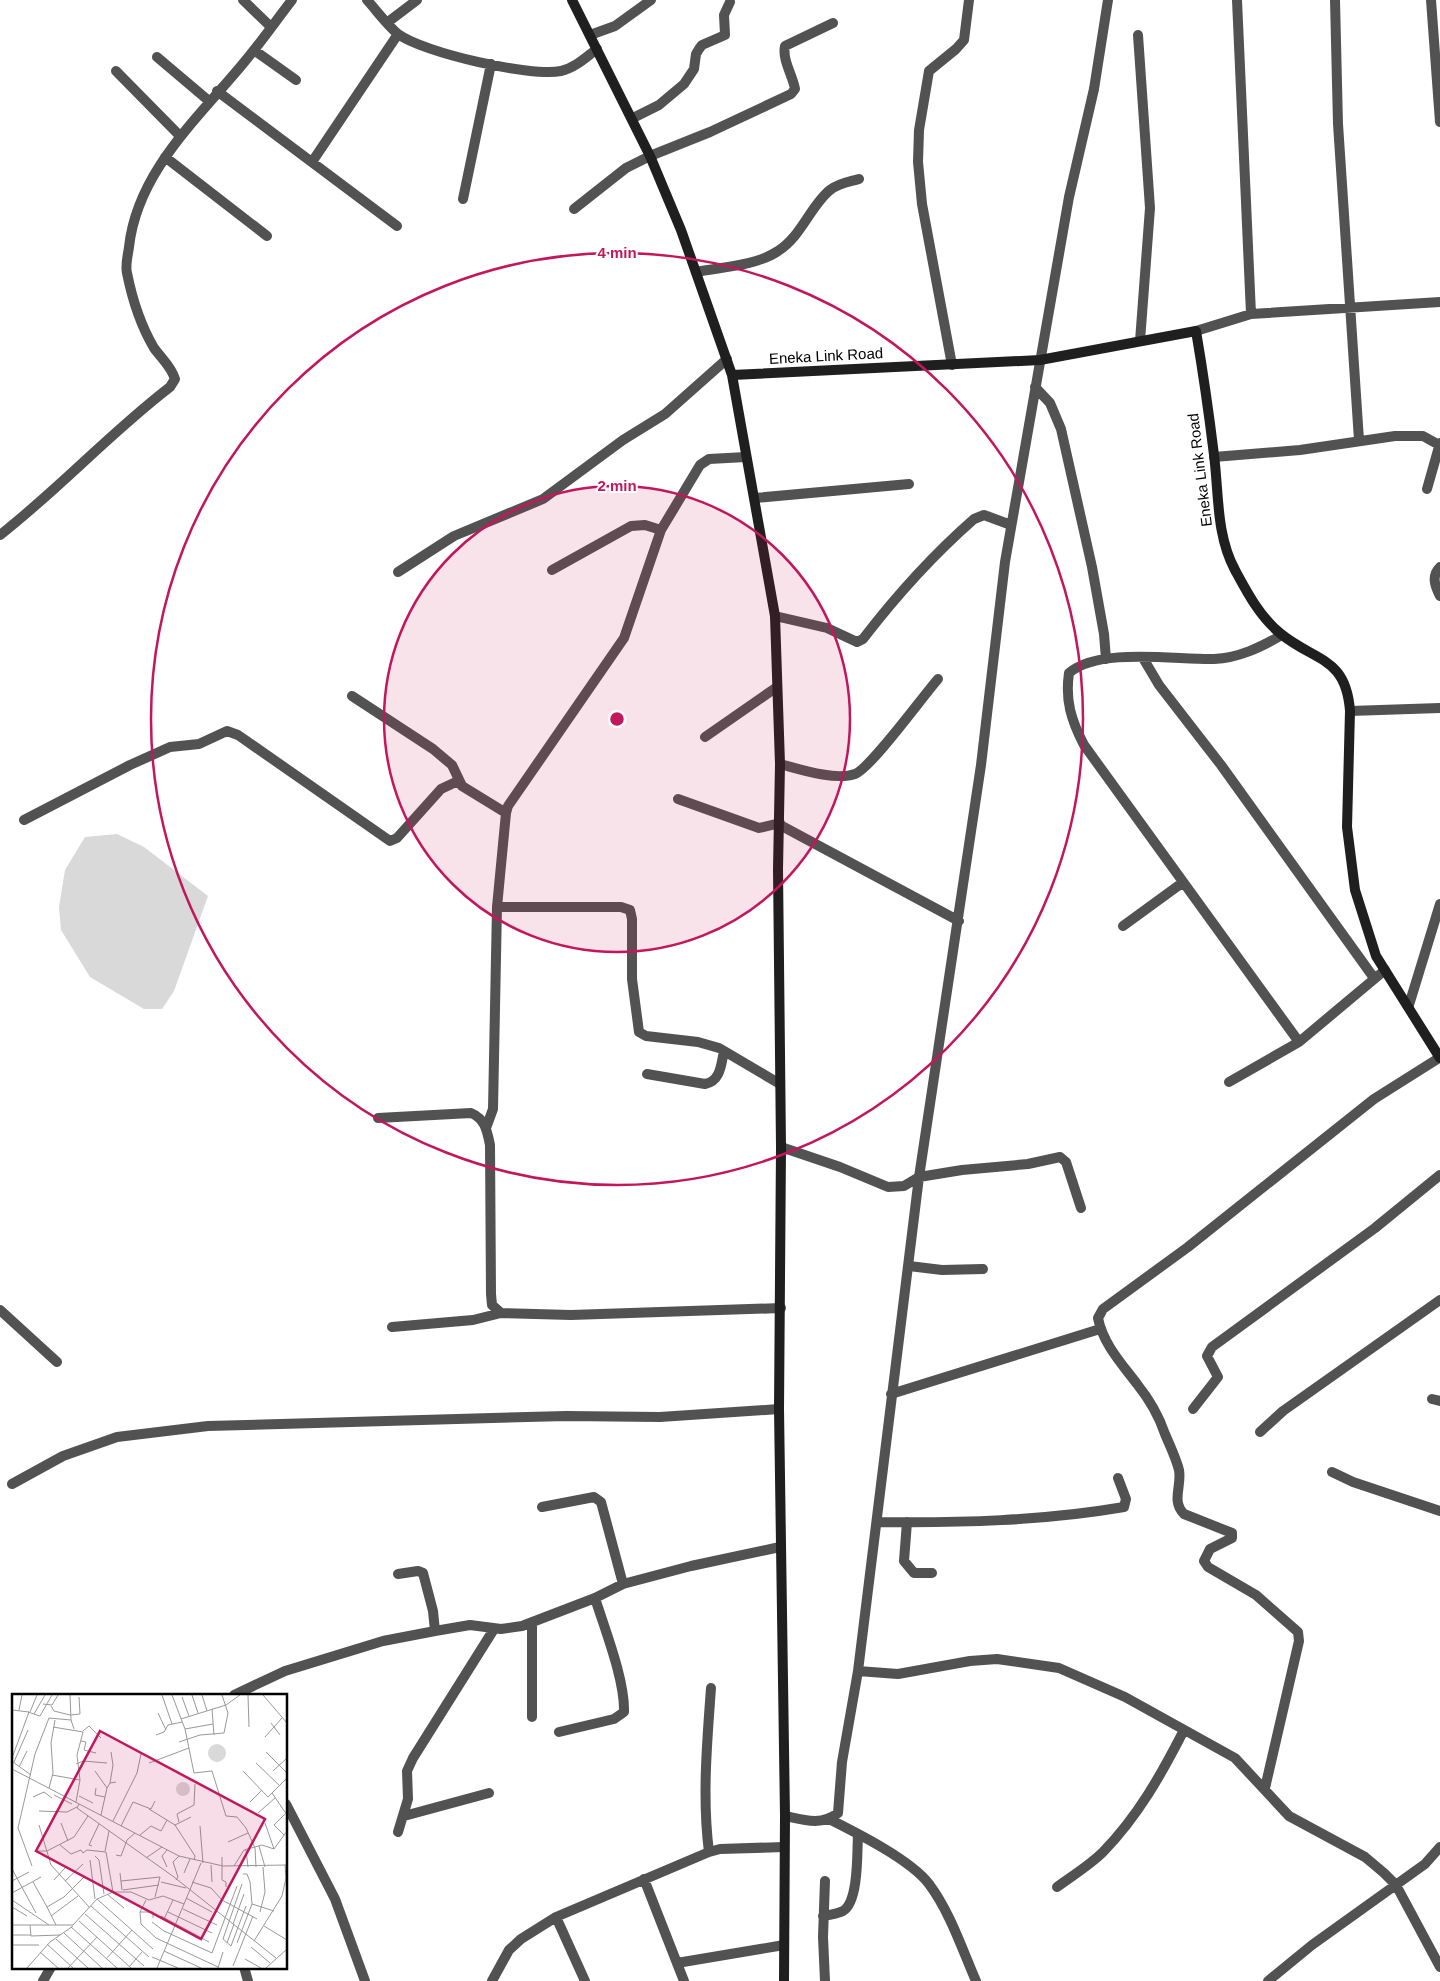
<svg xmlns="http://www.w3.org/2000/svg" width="1440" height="1981" font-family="Helvetica,sans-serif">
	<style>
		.green { fill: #d9d9d9 }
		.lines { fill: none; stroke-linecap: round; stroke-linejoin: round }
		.street { stroke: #525252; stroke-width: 10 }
		.secondary { stroke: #1f1f1f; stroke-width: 10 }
		.ring { fill: none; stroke: #c2185b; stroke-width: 2.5 }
		.labels { text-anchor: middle; stroke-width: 4; stroke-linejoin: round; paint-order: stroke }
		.street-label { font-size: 15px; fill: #000; stroke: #fff }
		.inset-road { fill: none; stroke: #999; stroke-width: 1 }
		.view { fill: #c2185b; fill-opacity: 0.15; stroke: #c2185b; stroke-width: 2.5 }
		.inset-edge { fill: none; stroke: #000; stroke-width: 2.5 }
		.centre { fill: #c2185b; stroke: #fff; stroke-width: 2.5 }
		.ring-label { font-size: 15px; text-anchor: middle; font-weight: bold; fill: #c2185b; stroke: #fff; stroke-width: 4; stroke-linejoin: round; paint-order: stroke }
	</style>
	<rect width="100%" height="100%" fill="#fff"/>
	<path class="green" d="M117 834 144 847 208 896 174 991 162 1009H144L90 977 61 930 59 907 65 870 85 837Z"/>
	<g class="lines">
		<path class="street" d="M243 0 271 27
			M367 0C377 11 387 25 398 34 424 53 530 77 561 71 575 68 586 57 597 49
			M1237 0 1251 314
			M1335 0 1338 124 1359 440
			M1431 0 1440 122
			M388 22 417 0
			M590 35 615 26 651 0
			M1138 35 1150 208 1140 341
			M254 50 296 80
			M157 57 209 101
			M116 71 180 136
			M217 91 397 226
			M633 118 659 105 684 84 694 69 696 54 699 49 702 45 725 35 724 15 730 2
			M165 157 267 236
			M312 162 398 34
			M463 199 491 64
			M574 209 626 168 650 156 710 132 791 94 795 89C793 76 782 60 785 46L833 23
			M696 272C722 267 756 266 778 251 801 237 811 205 830 190 839 183 849 182 859 179
			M1196 331 1251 314 1440 302
			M952 365 922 204 918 162 919 130 929 71 956 49 964 40 969 0
			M1035 387 1050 403 1061 429 1092 567 1104 634 1106 659
			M1214 457 1300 450 1395 436H1423L1439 445
			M1427 489 1440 443
			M755 498 909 484
			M0 535C59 489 110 433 170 387L175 379C171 366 162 359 154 348 141 326 132 298 127 273 125 265 128 255 129 247 137 173 196 120 241 66 259 45 275 22 292 0
			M1440 567C1431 576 1435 586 1440 596
			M552 570 631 526 645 525 661 530
			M398 572 454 536 543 499 623 440 665 414 727 359
			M775 616 827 628 857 642 863 639C896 596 933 555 974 519L984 515 1011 525
			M1282 635C1261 647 1239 658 1214 659 1176 660 1099 647 1069 673 1065 700 1071 720 1084 745L1299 1042
			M1143 658 1159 685 1221 765 1374 978
			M352 696 433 749 452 765 462 786 506 813
			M1350 711 1440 708
			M705 737 777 687
			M780 764C799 769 835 781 855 774 871 768 923 696 938 679
			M678 799 759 828 780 823
			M24 820 130 765 170 747 199 744 227 731 238 735 390 841 397 838 441 789 458 781
			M780 825 959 921
			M497 907H621L630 910 632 919V979L639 1032 646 1036 698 1042 719 1048 780 1084
			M1123 926 1182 883
			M1409 1005 1440 904
			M647 1074 705 1084C721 1081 721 1064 724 1051
			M1229 1082 1299 1042 1385 970
			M378 1118 471 1113C485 1119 487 1130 490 1145L491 1294 492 1305 501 1313 571 1315 781 1308
			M486 1128 493 1109 497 907 506 813 508 806 624 638 661 530 700 465 709 459 746 457
			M781 1147 840 1167 888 1187 904 1186 919 1177 962 1170 1028 1164 1060 1157 1066 1162 1081 1208
			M909 1266 942 1270 983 1269
			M0 1310 57 1362
			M392 1327 473 1320 501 1313
			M891 1394 1100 1329
			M1432 1399 1440 1401
			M1193 1409 1218 1377 1207 1356 1212 1347 1375 1228 1440 1175
			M1260 1432 1283 1411 1440 1300
			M1332 1472 1353 1482 1440 1511
			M12 1484 63 1456 117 1437 208 1426 566 1416 660 1417 779 1409
			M542 1507 594 1497 601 1502 623 1584
			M877 1522C959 1523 1043 1521 1124 1507L1126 1499 1118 1478
			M907 1522 904 1561 914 1573H932
			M398 1574 418 1571 423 1573 433 1611 435 1631 470 1625 501 1629 522 1626 595 1598 623 1584 691 1566 780 1547
			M858 1671 898 1674 970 1661 997 1659 1059 1668 1125 1697 1235 1758 1289 1816 1365 1857 1384 1873 1396 1885 1440 1967
			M234 1695 285 1671 383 1641 435 1631
			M532 1717V1622
			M559 1732 614 1719 624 1712C625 1680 605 1630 595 1598
			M1265 1788 1299 1641 1298 1632 1256 1595 1208 1567 1204 1561 1210 1549 1232 1538V1533L1184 1514C1171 1501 1182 1486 1179 1470 1176 1458 1170 1446 1165 1434 1159 1416 1149 1399 1137 1384 1122 1364 1103 1344 1098 1318L1103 1309 1188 1247 1374 1099 1439 1058
			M286 1804 335 1899 365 1981
			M404 1816 489 1793
			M785 1816C804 1820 821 1826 838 1813L842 1762 858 1671 919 1177 981 765 1005 562 1069 197 1094 89 1108 0
			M829 1819C857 1833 911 1860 929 1884 950 1912 962 1949 976 1981
			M398 1832 408 1799 407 1771 413 1758 494 1629
			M709 1852C702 1798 707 1743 711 1688
			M644 1879 684 1981
			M825 1881 823 1937 825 1981
			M1057 1887C1072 1876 1090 1865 1103 1852 1138 1816 1161 1775 1184 1730
			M823 1916C830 1915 837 1914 843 1911 859 1902 857 1851 858 1834
			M556 1917 585 1981
			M677 1963 784 1945
			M244 1967 248 1981
			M43 1981 51 1967
			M492 1981 509 1950 521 1939 556 1917 709 1852 720 1849 784 1847
			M1268 1981 1312 1945 1425 1864 1440 1847"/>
		<path class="secondary" d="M572 0 650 156 681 230 732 375 775 616 780 764 778 869 781 1147 779 1409 785 1816 784 1981
			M732 375 1040 360 1196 331C1203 372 1209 414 1214 455 1219 494 1216 535 1235 570 1248 594 1260 617 1281 634 1316 662 1346 657 1350 711L1347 827 1355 890 1376 956 1440 1058"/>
	</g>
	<circle cx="617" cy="719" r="233" fill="#c2185b" fill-opacity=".12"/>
	<g class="ring">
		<circle cx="617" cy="719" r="233"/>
		<circle cx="617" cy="719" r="466"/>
	</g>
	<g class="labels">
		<g class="street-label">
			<text transform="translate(826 356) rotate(-3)" y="5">Eneka Link Road</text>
			<text transform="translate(1200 470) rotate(-97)" y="5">Eneka Link Road</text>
		</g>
	</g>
	<g transform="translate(12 1694)">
		<rect width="275" height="275" fill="#fff"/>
		<path d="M196 59a9 9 0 1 1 18 0a9 9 0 1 1-18 0ZM164 95a7 7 0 1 1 14 0a7 7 0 1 1-14 0Z" fill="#d9d9d9"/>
		<path class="inset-road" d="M58 1 59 26M150 1 160 30M160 1 173 35 182 79 200 77 214 122 225 123 234 134 243 154 244 173M180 1 186 19M190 1 195 17M236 1 237 33M251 1 275 29M170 3 177 22M31 10 40 11 46 1M39 12 42 17 58 21M200 15 202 41M0 16 17 18 0 64M7 16 10 1M16 18 28 22 40 1M18 18 25 1M146 19 154 36M22 20 33 1M58 21 68 20 67 3M169 25 214 11 228 1M259 29 268 41M41 33 71 38 65 61 68 86 64 108M173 35 201 30M71 37 77 32 89 44M144 41 152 38 156 31 170 28M253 43 270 24M69 47 74 48 72 56 84 59M167 48 188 41 212 39 216 19 210 1M254 58 274 78M1 68 19 81M2 68 16 36M137 69 177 54M244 69 268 92M64 70 71 67 95 69M7 73 15 57M0 75 167 162 211 172 275 171M83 77 95 94M231 77 256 103 275 84M261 77 275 64M40 81 68 86M98 89 101 71 99 58M37 94 41 79 39 49 43 26M84 94 83 101 93 103M260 99 275 121M42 101 60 110M67 102 81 109M21 103 32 98 40 104M238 108 250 96M67 110 65 114 162 183 264 264M137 115 163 131 183 162 182 166M27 117 55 118 65 113M246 119 263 104M89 121 95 94 98 89 104 88M101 127 125 79 129 60M167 128 165 120 182 111 183 90M49 129 56 147M253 129 262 155M27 131 39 171 78 214M163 131 179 123M109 132 121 108 139 115 143 107M188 132 191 169M128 141 139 132 149 137 155 126M272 141 262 131 273 120M216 148 236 139M48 151 59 160 69 156 71 159 75 156 94 158 101 198M80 152 77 151 87 130M247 152 253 173M262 155 275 137M155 156 150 162 155 173M234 156 236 173M23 157H35L62 143 76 122M93 157 97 137M104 161 109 162 115 146 123 139M83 162 87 166 92 200M210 163V186L214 188V193M134 164 150 153M78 166 83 205M199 171 200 188M20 172 6 134 23 60 37 24 59 26 62 35M222 172 232 156 250 151 262 155M0 175 24 219M108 179 110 196M172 179 178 165M42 186 53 174M164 186 166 183 161 168 167 162M0 187 17 178M53 187 71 170M109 187 148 183 143 203M21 188 35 213M149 188 174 194M180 188 199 194 210 206 245 225M230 190 211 245 219 252 234 212M111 196 147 191M0 199 29 183M95 200 112 214M174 204 200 218M85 205 141 255M0 206 37 231M134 206 128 218 129 230 144 244 206 273M240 210 262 217M79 212 137 263M0 213 15 222M171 215 205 231M128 218H141V224M156 218 200 239M248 218 253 198 251 173M73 220 132 272M39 222 66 202M149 222 197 248M152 225 161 206M67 227 119 274M140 228 152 237 200 259 225 192M221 230 232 200M0 231H61L85 205 101 198H119L137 206 151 202 172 210 189 169M18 231 19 242 48 241M44 231 35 213 52 203 73 182M252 232 275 246M59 233 105 274M52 239 90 274M0 241H19M44 245 76 274M242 247 270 202 274 184 273 171M215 249 222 230M225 249 240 210 238 188 235 180H231M35 250 61 274M0 251H27M239 253 258 269M152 257 189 274M28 258 46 274M140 263 166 274M94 265 120 236M233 265 249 274M221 272 241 222M117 273 130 258M15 274 38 248 61 232M56 274 85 243M145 274 172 210M206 274 211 258M254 274 275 255"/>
		<path class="view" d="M88 37 253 125 189 245 24 157Z"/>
		<rect width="275" height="275" class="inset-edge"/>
	</g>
	<circle cx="617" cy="719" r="8" class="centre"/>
	<g class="ring-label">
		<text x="617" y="258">4 min</text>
		<text x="617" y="491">2 min</text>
	</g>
</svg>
